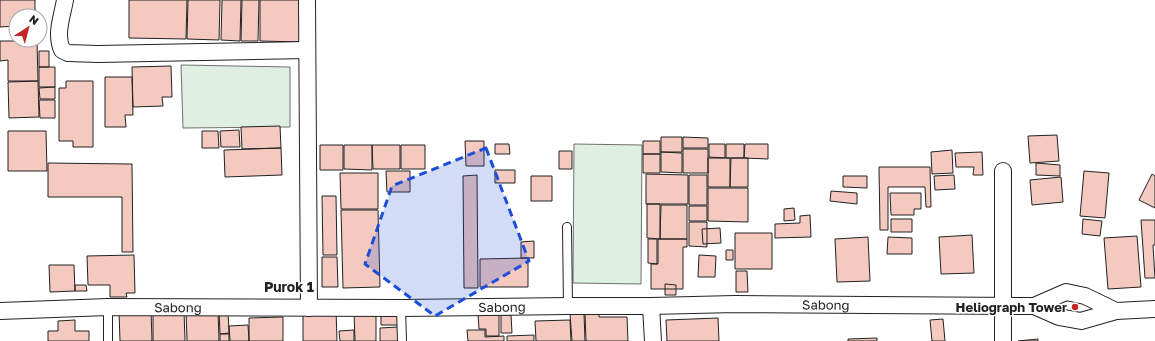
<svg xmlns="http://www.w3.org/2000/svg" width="1155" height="341" font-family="'Golos Text',sans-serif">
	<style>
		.green { fill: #e0efe3; stroke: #6f6f6f }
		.building { fill: #f3c9c0; stroke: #222 }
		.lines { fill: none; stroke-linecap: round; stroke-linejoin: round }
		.lane-casing { stroke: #222; stroke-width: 10 }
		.street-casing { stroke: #222; stroke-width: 18 }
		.lane { stroke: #fff; stroke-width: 8 }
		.street { stroke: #fff; stroke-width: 16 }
		.marked { fill: #1d4ed8; fill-opacity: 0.2; stroke: #1d4ed8; stroke-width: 3; stroke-dasharray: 8 5; stroke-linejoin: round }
		.poi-dot { fill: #c62828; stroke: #fff; stroke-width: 1.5 }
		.labels { text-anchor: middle; stroke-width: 3; stroke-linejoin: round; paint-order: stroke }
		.street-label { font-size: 13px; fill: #222; stroke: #fff }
		.poi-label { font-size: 13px; font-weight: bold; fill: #222; stroke: #fff; text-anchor: end }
		.neighbourhood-label { font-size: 14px; font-weight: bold; fill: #222; stroke: #fff }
	</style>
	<rect width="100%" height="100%" fill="#fff"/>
	<path class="green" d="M181 65 290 67V127L183 128Z
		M574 144 642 145 641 284 573 283Z"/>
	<path class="building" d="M0 0H35V16H16V26L0 27Z
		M129 0H187L186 39 129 38Z
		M188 0H220L219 40 187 39Z
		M222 0H241L240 41 221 40Z
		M242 0H259L258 41H241Z
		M260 0H301V42L260 41Z
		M0 41H37L38 81H8V60L0 61Z
		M39 51H49V67H39Z
		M171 66 172 97H162L163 106 133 107 132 67Z
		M39 67H55V87H39Z
		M105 77H132L133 115H125L126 127H105Z
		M38 81 39 117 9 118 8 82Z
		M66 81H93V147H73V141H59V88H66Z
		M55 87V99H40L39 88Z
		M39 100H55V118H40Z
		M280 126 281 148 242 149 241 127Z
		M239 130 240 147H221L220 131Z
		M8 131H46L47 171H8Z
		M202 131H218L219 148H202Z
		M1057 135 1059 161 1030 163 1028 136Z
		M661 137H682V152H661Z
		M683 137 708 138V148H683Z
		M465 141H484V166H466Z
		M643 141H660V154H643Z
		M495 144H509L510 154H495Z
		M709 144H725V158L709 157Z
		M726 144H744V158H726Z
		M745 144H768V159L744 158Z
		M320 145H343V170H320Z
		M344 145H372V170L344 169Z
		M372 145H400V169H373Z
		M401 145H425V169H401Z
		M281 148 282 175 225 177 224 150Z
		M683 149H708V173H683Z
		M952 150 953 173 932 174 931 152Z
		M559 151H572V169H559Z
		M661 152 682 153V173L661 172Z
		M982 152 983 175H973L974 167H956L955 153Z
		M643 154H660V173H643Z
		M708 158H730V187H708Z
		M731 158H748V187H730Z
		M48 163 132 164 133 252H122V197H48Z
		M1036 163 1060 165V176L1036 175Z
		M879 167H930L931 207H926L925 187H888V230H880Z
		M495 170H515V183H495Z
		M386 171H410V192H387Z
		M1084 171 1109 173 1105 218 1080 216Z
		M340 173H378V209H341Z
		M646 174 688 175V204H646Z
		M1152 174 1155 176V208L1139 200Z
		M477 175 478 288H464L463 176Z
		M689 175H707V205H689Z
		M954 175 955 189 935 190 934 176Z
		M531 176H552V201H531Z
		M843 176H867V188L843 187Z
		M1061 177 1063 202 1032 205 1030 180Z
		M708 188H748V222L708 221Z
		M831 191 857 193V204L830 201Z
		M890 193H921V209H914V215H891Z
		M322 196H336L337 255H323Z
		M647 204H660V239L647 238Z
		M661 205H687V239H660Z
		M689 206H707V221H689Z
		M794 208 795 220 784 221V209Z
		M341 210H378L380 287 343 288Z
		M810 215 811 237 775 238V224L800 223V216Z
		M891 219H912V232H891Z
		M1083 219 1102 221 1100 236 1082 234Z
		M1141 220H1155V245H1153L1155 278H1145Z
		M689 222H707V247L689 246Z
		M720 228 721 243 703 244 702 229Z
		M735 233H772V269H735Z
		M972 235 974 273 941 274 939 237Z
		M1137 236 1141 287 1108 289 1104 238Z
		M868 237 870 281 837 282 835 239Z
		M888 237 912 238V254H887Z
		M648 239H657V264L648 263Z
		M658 239H687V247H683V289H651V264H658Z
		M534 241V258H521V242Z
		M726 250H733V260H726Z
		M134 255 135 293H126L127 297H110V285H88L87 256Z
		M699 255 716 256 715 277H698Z
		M322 257H337L338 287H322Z
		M528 258V287H480V259Z
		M49 265H74L75 291 50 292Z
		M736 271H747L748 292H736Z
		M665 284 676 285V295H665Z
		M75 285H86L87 291H75Z
		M228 309 229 333 220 334 219 310Z
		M336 309 337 341H303V310Z
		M151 310 152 341H120L119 311Z
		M153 310H184L185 341H153Z
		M186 310H218L219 341H187Z
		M376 312V341H355L354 313Z
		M398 312V325H381V313Z
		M584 313 585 341H572L570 314Z
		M585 313H599V317H627L628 341H586Z
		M478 315H499V336H486V329H479Z
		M501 315H511L512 333H501Z
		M283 317V341H249V318Z
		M718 318 719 341H667L666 320Z
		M943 319 945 341H932L930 320Z
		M75 320V331H89V341H48V331H58V321Z
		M570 320 571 341H536L535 321Z
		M248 325 249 341H230L229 326Z
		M398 327 399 341H380V328Z
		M354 330V341H340L339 331Z
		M467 330H485V337L504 336V341H468Z
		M220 334H229V341H220Z
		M534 335V341H507V336Z
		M877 338V341H848V339Z
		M1038 339V341H1018Z"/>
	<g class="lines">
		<g class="lane-casing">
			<path id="lane" d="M567 227 568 306
				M401 308 402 341
				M108 341V307"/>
		</g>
		<g class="street-casing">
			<g id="street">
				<path d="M65 0C62 17 55 34 62 50L68 53 98 54 306 50"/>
				<path d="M307 0 309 308"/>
				<path d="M1003 171V341"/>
				<path d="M651 306 653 341"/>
				<path d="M1034 306 1059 317 1081 321 1116 311 1155 309"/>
				<path id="s1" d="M0 311 108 307 401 308 568 306H651L735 304 1034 306 1066 292 1085 296 1116 311"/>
			</g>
		</g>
		<use href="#lane" class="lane"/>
		<use href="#street" class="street"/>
	</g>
	<path class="marked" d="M486 148 529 261 435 316 365 264 392 186Z"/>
	<circle class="poi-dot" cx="1075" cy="307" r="4"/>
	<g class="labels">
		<g class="street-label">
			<text dy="5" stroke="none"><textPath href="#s1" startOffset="826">Sabong</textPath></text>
			<text dy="5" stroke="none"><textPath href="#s1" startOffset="178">Sabong</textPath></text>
			<text dy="5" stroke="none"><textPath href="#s1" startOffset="502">Sabong</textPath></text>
		</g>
		<g class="poi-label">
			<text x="1067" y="312">Heliograph Tower</text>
		</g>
		<g class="neighbourhood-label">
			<text x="289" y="292">Purok 1</text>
		</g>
	</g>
	<g transform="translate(28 28) rotate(36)"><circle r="19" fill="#ffffff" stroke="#a7a7a7"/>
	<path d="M0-3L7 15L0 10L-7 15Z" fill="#c62828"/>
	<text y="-6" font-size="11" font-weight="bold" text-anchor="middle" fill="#222222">N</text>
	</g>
</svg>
